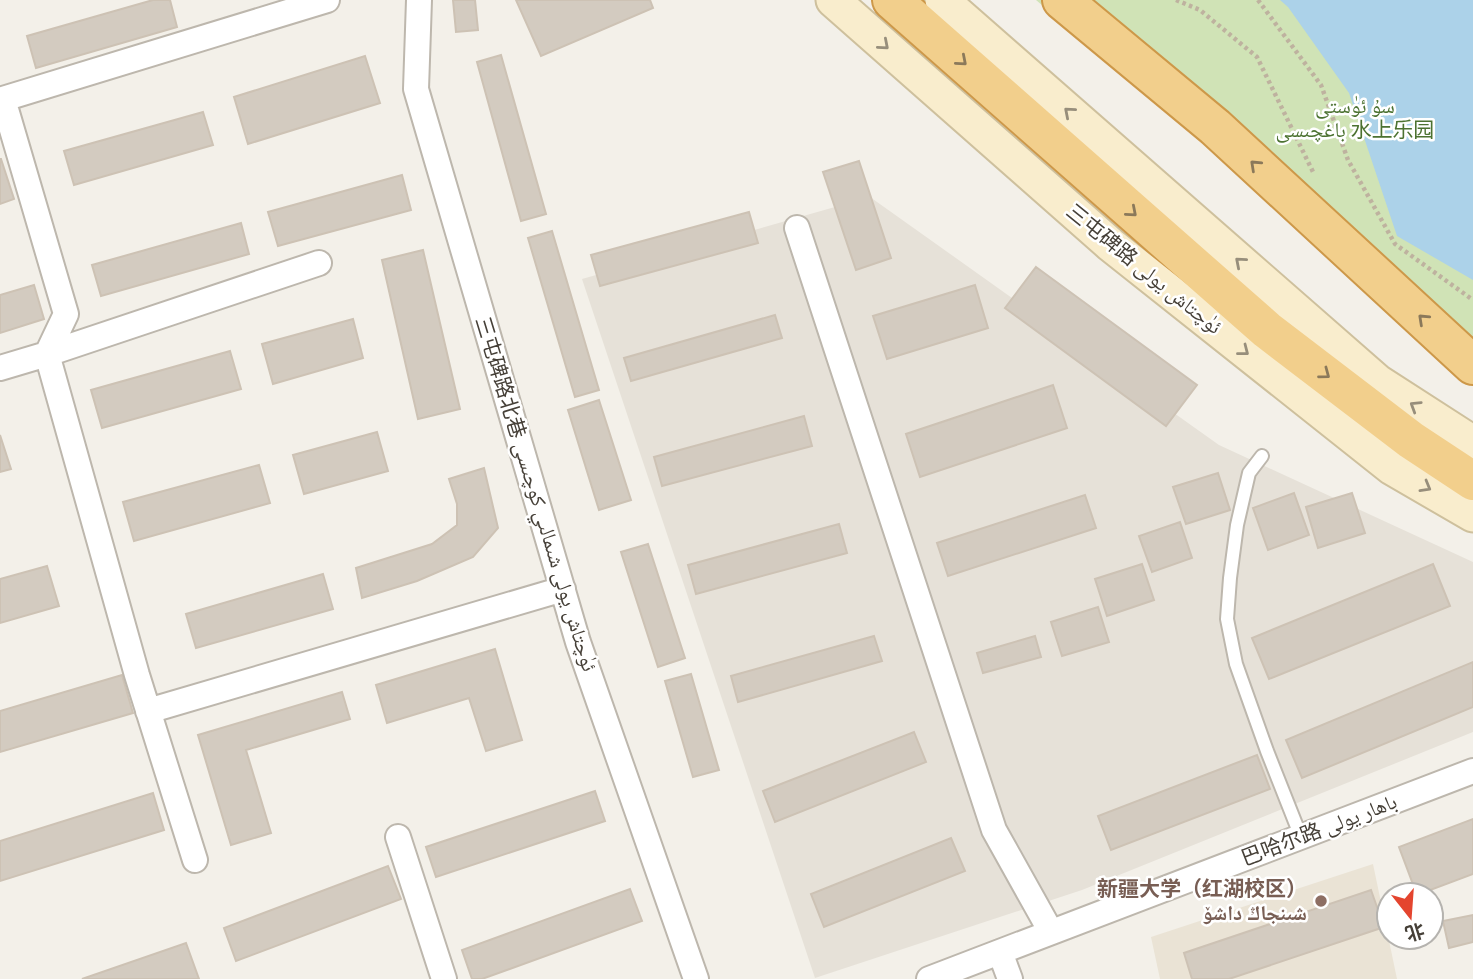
<svg xmlns="http://www.w3.org/2000/svg" width="1473" height="979" font-family="Ubuntu,'Noto Naskh Arabic','Noto Sans SC',sans-serif">
	<style>
		.residential { fill: #e6e1d8 }
		.education { fill: #eae3d5 }
		.green { fill: #d0e3b6 }
		.water { fill: #acd2e9 }
		.building { fill: #d3cbc0; stroke: #cdc2b4; stroke-width: 2 }
		.lines { fill: none; stroke-linecap: round; stroke-linejoin: round }
		.service-casing { stroke: #bdb7ad; stroke-width: 16 }
		.minor-casing { stroke: #bdb7ad; stroke-width: 28 }
		.secondary-casing { stroke: #cec09d; stroke-width: 37 }
		.trunk-casing { stroke: #cd9849; stroke-width: 42 }
		.path { stroke: #beb29f; stroke-width: 4.5; stroke-dasharray: 3.5 3.5; stroke-linecap: butt }
		.service { stroke: #fff; stroke-width: 12 }
		.minor { stroke: #fff; stroke-width: 24 }
		.secondary { stroke: #f9edcd; stroke-width: 33 }
		.trunk { stroke: #f2cf8c; stroke-width: 38 }
		.oneway { stroke: #978e7b }
		.oneway2 { stroke: #8b795a }
		.education-dot { fill: #8d6e63; stroke: #fff; stroke-width: 2.5 }
		.labels { text-anchor: middle; stroke-width: 5; stroke-linejoin: round; paint-order: stroke }
		.park-label { font-size: 21px; fill: #4c7231; stroke: #fff }
		.street-label { font-size: 21px; fill: #464038; stroke: #fff }
		.education-label { font-size: 21px; font-weight: bold; fill: #785e54; stroke: #fff; text-anchor: end }
	</style>
	<rect width="100%" height="100%" fill="#f3f0e9"/>
	<path class="residential" d="M870 197 1219 445 1473 562V732L1082 890 815 978 582 279Z"/>
	<path class="education" d="M1373 864 1397 979H1160L1151 937Z"/>
	<path class="green" d="M1036 0H1473V375Z"/>
	<path class="water" d="M1280 0H1473V280L1397 236 1349 93 1288 7Z"/>
	<path class="building" d="M153 0H170L177 27 36 68 27 36Z
		M453 0H475L478 30 456 32Z
		M516 0H650L653 8 541 56Z
		M501 55 546 214 521 221 477 62Z
		M365 56 380 103 248 144 234 97Z
		M203 112 213 145 74 185 64 151Z
		M0 159H1L14 199 0 204Z
		M859 161 891 258 856 270 823 172Z
		M402 175 411 210 278 246 268 212Z
		M749 212 758 243 600 286 591 255Z
		M241 223 249 254 101 296 92 265Z
		M552 231 599 390 575 397 528 238Z
		M423 250 460 409 418 419 382 260Z
		M1036 267 1197 385 1166 426 1005 308Z
		M34 285 44 319 0 333V295Z
		M975 285 988 328 887 359 873 316Z
		M775 315 782 338 631 381 624 358Z
		M353 319 363 358 273 384 262 344Z
		M230 351 241 389 102 428 91 390Z
		M1053 385 1067 428 920 477 906 434Z
		M599 400 631 500 599 510 568 410Z
		M804 416 812 446 662 486 654 457Z
		M377 432 388 471 304 494 293 455Z
		M0 435 11 469 0 472Z
		M259 465 270 503 134 541 123 502Z
		M484 468 498 528 473 557 417 581 362 598 356 568 432 544 457 525V504L449 479Z
		M1218 473 1230 510 1186 524 1173 487Z
		M1294 493 1309 535 1268 550 1253 508Z
		M1352 493 1365 533 1318 548 1306 507Z
		M1085 495 1096 528 948 576 937 543Z
		M1180 522 1192 558 1152 572 1139 536Z
		M839 524 847 553 696 594 688 565Z
		M648 544 685 658 658 667 621 552Z
		M1142 564 1154 600 1107 616 1095 579Z
		M1433 564 1450 606 1269 679 1252 638Z
		M47 566 59 606 0 623V579Z
		M323 574 333 609 196 648 186 614Z
		M1098 607 1109 642 1062 656 1051 622Z
		M874 636 882 661 738 702 731 676Z
		M1035 636 1041 657 983 673 977 653Z
		M495 649 522 740 486 751 469 698 387 723 376 685Z
		M1473 662V707L1302 778 1286 740Z
		M691 674 719 770 693 777 665 681Z
		M122 675 133 713 0 752V711Z
		M342 692 350 719 246 750 271 833 231 845 198 735Z
		M914 732 926 762 775 822 763 791Z
		M1257 755 1270 789 1111 850 1098 816Z
		M595 791 605 821 436 877 426 847Z
		M153 793 164 830 0 881V841Z
		M1473 819V874L1417 895 1399 847Z
		M951 838 965 871 824 927 811 894Z
		M388 866 401 899 236 961 224 928Z
		M630 889 642 921 482 979H472L462 950Z
		M1371 890 1384 927 1229 979H1192L1184 953Z
		M1473 915V942L1449 948 1443 921Z
		M186 943 199 979H82Z"/>
	<g class="lines">
		<g class="service-casing">
			<path id="service" d="M1262 456 1249 473 1237 525 1230 578 1227 619 1236 664 1267 751 1301 837"/>
		</g>
		<g class="minor-casing">
			<path id="minor" d="M419 0 416 89 578 642 696 979
				M797 228 994 830 1051 932
				M0 368 47 354 319 263
				M148 711 563 589
				M398 837 444 979
				M195 860 137 675 47 354 66 314 3 99 327 0
				M1000 952 1010 979
				M929 979 1473 771"/>
		</g>
		<g class="secondary-casing">
			<path id="secondary" d="M833 0 1111 245 1392 468 1473 515
				M942 0 1377 381 1473 443"/>
		</g>
		<g class="trunk-casing">
			<path id="trunk" d="M892 0 1267 330 1411 440 1473 481
				M1062 0 1215 127 1473 365"/>
		</g>
		<path class="path" d="M1176 0 1200 10 1257 57 1314 174
			M1258 0 1321 85 1348 160 1395 244 1473 300"/>
		<use href="#service" class="service"/>
		<use href="#minor" class="minor"/>
		<use href="#secondary" class="secondary"/>
		<use href="#trunk" class="trunk"/>
	</g>
	<defs><path id="oneway-chevron" d="M-2-3.5L2.5 0L-2 3.5" fill="none" stroke-width="1.6" stroke-linecap="round" stroke-linejoin="round" transform="scale(1.75)"/></defs>
	<g class="oneway">
		<use href="#oneway-chevron" transform="translate(884 45) rotate(41)"/>
		<use href="#oneway-chevron" transform="translate(1069 112) rotate(-139)"/>
		<use href="#oneway-chevron" transform="translate(1240 262) rotate(-139)"/>
		<use href="#oneway-chevron" transform="translate(1244 351) rotate(38)"/>
		<use href="#oneway-chevron" transform="translate(1415 406) rotate(-148)"/>
		<use href="#oneway-chevron" transform="translate(1426 487) rotate(30)"/>
	</g>
	<g class="oneway2">
		<use href="#oneway-chevron" transform="translate(962 61) rotate(41)"/>
		<use href="#oneway-chevron" transform="translate(1255 165) rotate(-137)"/>
		<use href="#oneway-chevron" transform="translate(1132 212) rotate(41)"/>
		<use href="#oneway-chevron" transform="translate(1423 319) rotate(-137)"/>
		<use href="#oneway-chevron" transform="translate(1325 374) rotate(37)"/>
	</g>
	<circle class="education-dot" cx="1321" cy="901" r="7"/>
	<g class="labels">
		<g class="park-label">
			<text x="1355" y="113">سۇ ئۈستى<tspan x="1355" dy="24">باغچىسى 水上乐园</tspan></text>
		</g>
		<g class="street-label">
			<text transform="translate(1144 269) rotate(39)" y="7">三屯碑路 ئۈچتاش يولى</text>
			<text transform="translate(536 494) rotate(73)" y="7">三屯碑路北巷 ئۈچتاش يولى شىمالىي كوچىسى</text>
			<text transform="translate(1319 830) rotate(-21)" y="7">巴哈尔路 باھار يولى</text>
		</g>
		<g class="education-label">
			<text x="1307" y="896">新疆大学（红湖校区）<tspan x="1307" dy="24">شىنجاڭ داشۆ</tspan></text>
		</g>
	</g>
	<g transform="translate(1410 916) rotate(163)"><circle r="33" fill="#ffffff" stroke="#b5b3af" stroke-width="2"/>
	<path d="M0-5L12 26L0 18L-12 26Z" fill="#e4452f"/>
	<text y="-10" font-size="19" font-weight="bold" text-anchor="middle" fill="#464038">北</text>
	</g>
</svg>
